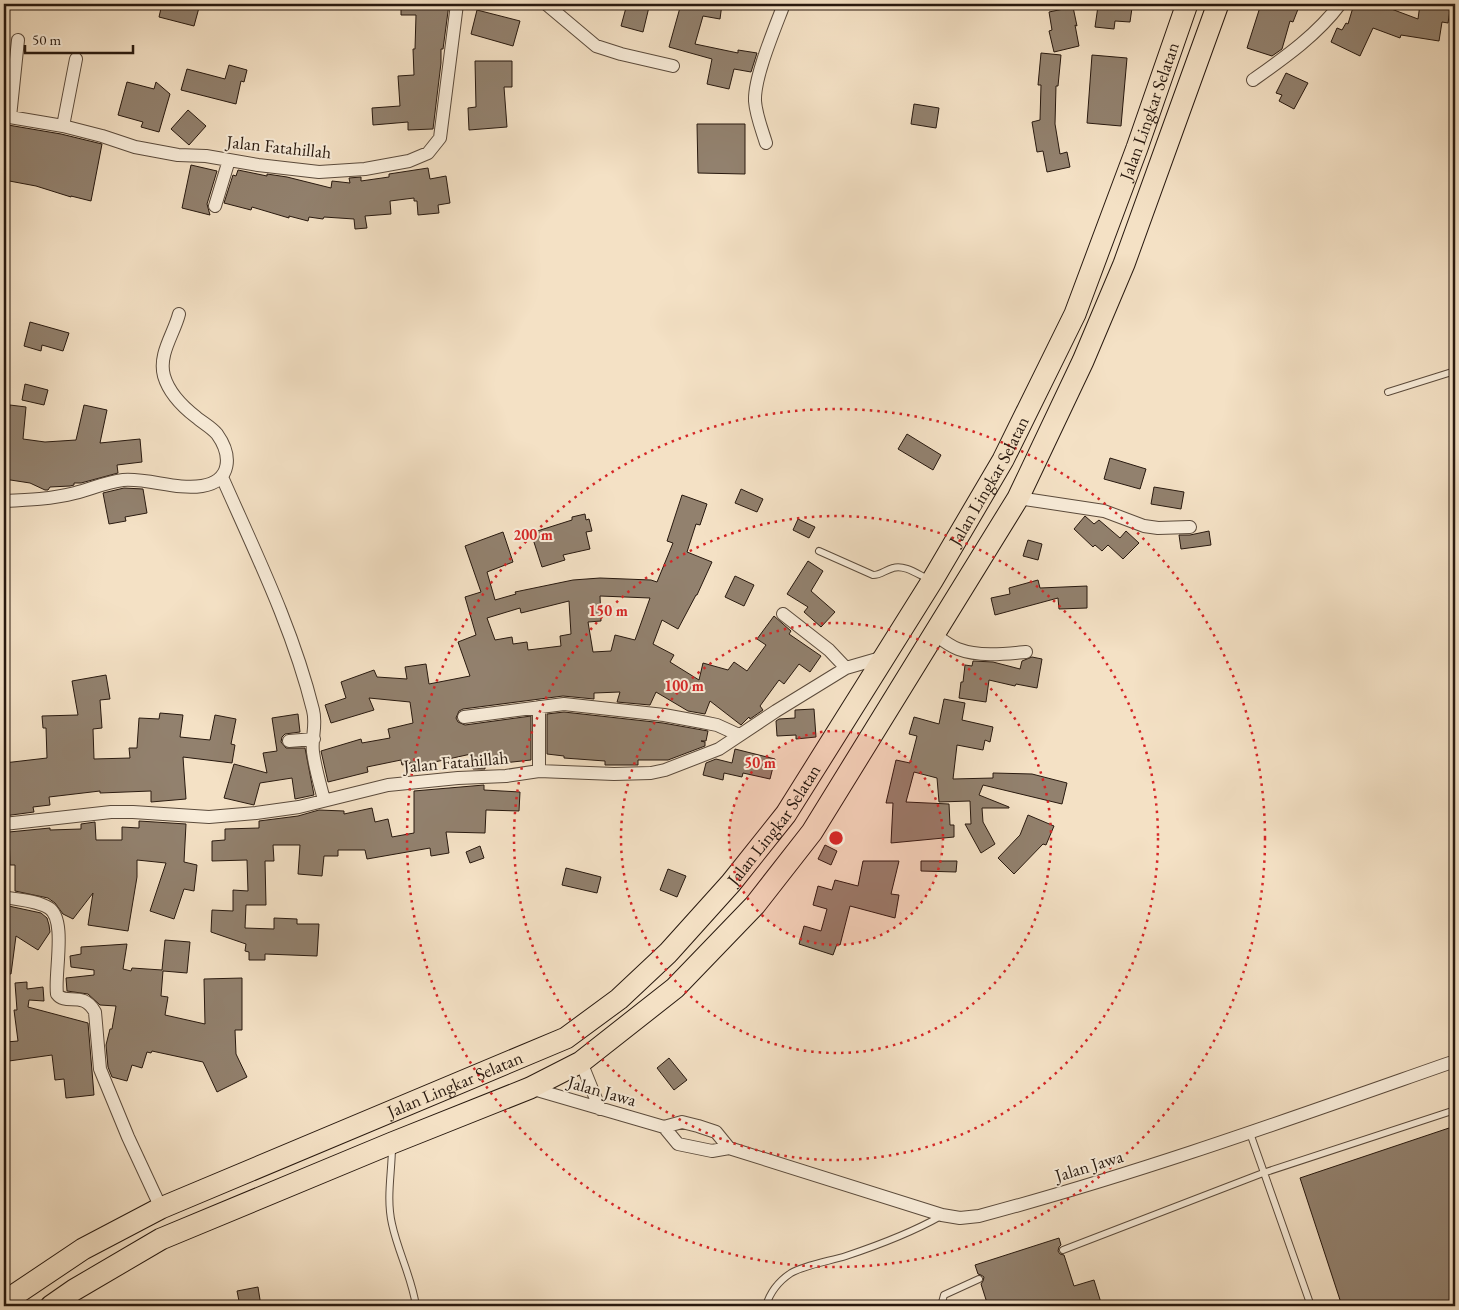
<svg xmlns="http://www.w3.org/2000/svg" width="1459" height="1310" font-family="'EB Garamond',serif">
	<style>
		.building { fill: #92816e; stroke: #28190f; fill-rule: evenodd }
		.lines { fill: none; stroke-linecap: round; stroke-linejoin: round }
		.service-casing { stroke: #5b4b3c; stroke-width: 8 }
		.minor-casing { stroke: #5b4b3c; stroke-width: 14 }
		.trunk-casing { stroke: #28190f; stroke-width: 23 }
		.service { stroke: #f8ecd9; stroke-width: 6 }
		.minor { stroke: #f8ecd9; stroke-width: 12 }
		.trunk { stroke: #f4e1c5; stroke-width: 21 }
		.ring { fill: none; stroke: #d62828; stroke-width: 2.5; stroke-dasharray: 2.5 5 }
		.labels { text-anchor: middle; stroke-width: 4; stroke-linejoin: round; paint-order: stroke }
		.street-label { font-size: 18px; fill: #28190f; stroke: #f8ecd9 }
		.centre { fill: #d62828; stroke: #f8ecd9; stroke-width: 2.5 }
		.ring-label { font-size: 15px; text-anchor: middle; font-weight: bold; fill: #d62828; stroke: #f8ecd9; stroke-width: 4; stroke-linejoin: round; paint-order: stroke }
	</style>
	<rect width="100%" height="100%" fill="#f4e1c5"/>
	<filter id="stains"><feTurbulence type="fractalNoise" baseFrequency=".004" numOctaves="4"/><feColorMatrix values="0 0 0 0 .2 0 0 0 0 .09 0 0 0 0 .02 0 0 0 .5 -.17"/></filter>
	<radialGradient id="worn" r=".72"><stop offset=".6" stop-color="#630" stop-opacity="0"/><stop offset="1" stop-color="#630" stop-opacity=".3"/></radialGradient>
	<path class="building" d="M162 4H200L194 26 159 17Z
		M401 4H449L443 49H441V63L433 129 408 130V122L373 125 372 108 400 106 398 76 414 75 413 49H415L416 15H401Z
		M627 4H635L649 7 643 32 621 26Z
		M681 4H722L720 19 703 16 695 44 738 53V50L757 53 751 72 734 69 729 89 707 84 712 59 669 47Z
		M1261 4H1300L1293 22 1290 21 1282 49 1272 56 1247 48Z
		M1354 4H1378L1418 19 1420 4H1451L1448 23 1442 22 1439 41 1401 35 1400 38 1373 28 1360 56 1331 42 1337 28 1342 30 1346 23 1348 24Z
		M1098 6 1132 8 1130 22 1115 21 1114 29 1095 27Z
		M1073 7 1077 26 1075 25 1079 46 1054 52 1049 31 1052 30 1049 12Z
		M477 10 520 21 513 46 471 34Z
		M1041 53 1061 55 1058 86H1056L1055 124 1060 154 1067 152 1070 167 1047 172 1043 151 1037 152 1032 122 1040 120 1041 85H1038Z
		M1092 55 1127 58 1121 126 1087 123Z
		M475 61H512V87H504L507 127 469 130 468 108 476 107Z
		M229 65 247 70 244 82 241 81 236 104 181 90 187 69 225 79Z
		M1286 73 1308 83 1294 109 1279 101 1282 95 1276 93Z
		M127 82 154 89 156 82 170 94 159 132 141 127 143 122 118 115Z
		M914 104 939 108 936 128 911 124Z
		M188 110 206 126 189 145 171 129Z
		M697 124H745V174L698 173Z
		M8 125 61 134 102 144 91 201 71 196V197L36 186 4 180V144Z
		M191 165 217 171 207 204 210 215 182 208Z
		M428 168 430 179 446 176 450 203 438 205 439 213 418 215 417 201H414V198L390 201 391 214 365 216 367 228 355 229 354 219 324 217 323 219 309 217 308 221 289 216V218L252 207 251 210 224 203 233 175 236 176 238 170 267 176V174L287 177 331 188 332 181 350 183 349 178 361 177V181L389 177V174Z
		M30 322 69 333 63 351 42 345 41 351 24 346Z
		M25 384 48 390 44 405 22 400Z
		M10 405 26 407 23 439 45 442 76 440 84 405 107 410 100 443 140 439 142 462 117 465 118 473 81 483H74V485L70 486 50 487 48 490H45L30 483 4 479V441H6Z
		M907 434 941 455 933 470 898 449Z
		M1110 458 1146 469 1140 489 1104 479Z
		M1154 487 1184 492 1181 509 1151 504Z
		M124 488 143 489 147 513 125 517 126 521 109 524 103 493Z
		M741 489 763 499 757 512 735 503Z
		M682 495 707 504 700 525 696 524 687 552 712 562 697 595H696L678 629 662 620 653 644 674 655 670 662 699 680 703 663 728 670 734 662 747 671 766 645 757 639 774 616 791 631 789 634 821 656 810 672 799 664 784 684 779 680 760 706 763 710 750 719 749 717 741 725 710 701 705 714 688 711 656 692 650 705 617 702 620 692 594 693V699L563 696 463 709 459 711 456 718 458 722 465 725 531 716V760L485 765V769H473L471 754 421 765 420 761 402 765 401 760 367 767 368 772 328 782 321 751 361 739 362 743 390 738 388 729 413 723 410 702 369 698 374 710 331 723 325 705 346 698 341 682 374 670 377 677 407 679 405 667 426 664 429 684 470 676 458 642 476 635 465 597 481 592 465 546 503 532 513 562 487 572 495 600 516 594 515 592 573 580 600 578 651 580 657 582 673 543 667 541ZM600 596 650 598 635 640 615 635 611 651 593 652 588 622 601 621ZM569 601 571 634 560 636 561 646 528 650 527 642 513 644 512 637 495 640 487 618 520 608 521 613Z
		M585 514 586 520 589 519 592 531 586 532 590 549 563 555 565 560 542 567 531 533 572 520V517Z
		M1085 516 1094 524 1099 520 1120 538 1126 531 1139 543 1123 559 1108 545 1102 551 1095 545 1093 547 1074 529Z
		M798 519 815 527 809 538 793 530Z
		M1209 531 1211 545 1181 549 1179 535H1190Z
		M1028 540 1042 544 1038 560 1023 556Z
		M808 561 823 571 811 591 835 612 821 627 804 612 808 607 787 594Z
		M735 576 754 585 744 606 725 597Z
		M1038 580 1040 588 1087 586V608L1059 609 1058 598 995 615 991 598 1010 594 1009 588Z
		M1032 657 1042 659 1037 688 1016 684 1015 686 989 680 986 702 959 698 961 682H963L965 665 972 666 973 661 993 662 1020 669 1022 661Z
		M106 675 110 699 100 700 102 728 93 729 94 759 130 758 129 748H137L139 718 159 719 160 713 183 715 180 737 210 740 215 715 236 719 231 744 235 745 232 763 183 757 186 799 151 802V791L100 793V791L49 797 50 805 33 807 34 812 4 816V763L47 758 46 728H43L42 716 78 715 72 681Z
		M944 699 965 703 962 720 993 727 990 742 985 740 983 750 957 745 953 779 993 778V773L1032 774 1067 783 1062 804 983 785 979 795 1009 807V808H982L983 822 995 844 981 853 965 824H971L970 801 939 802 937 778 914 772 906 802 949 804 950 825H954V837L891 843 893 803H886L896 760 910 763 917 736 909 734 914 717 939 724Z
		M814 709 816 737 796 739V735L777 736 776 721 779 719 795 718V710Z
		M564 712 663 723 708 731 706 741H701L705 742V746L668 760H638V765H605V761L564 758V756L547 754V714Z
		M298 714 300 732 285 734 282 737 281 742 286 748H305L314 795 295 799 292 778 260 783 254 805 224 798 234 764 267 773 263 753 277 751 272 718Z
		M735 749 775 759 770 779 743 773 742 777 724 773 723 780 703 775 706 763 716 759 732 763Z
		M484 785V790L520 792 519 811 486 810 485 833 446 832 449 853 431 856 430 848 367 859 365 850H338V856H324L322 876 298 874 300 845H273L274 861H265L266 905H246L245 928 274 929V918L297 919V924H319L317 956 265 954V960H249V952L245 951 246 944 211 932 212 910 233 911V890L248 891 247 860 212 861V841L225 840V829L259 828V821L298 816 319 810 344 811V814L372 808 375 822 388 819 392 837 414 833V791Z
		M1028 815 1054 826 1046 845 1043 844 1014 874 998 858 1020 835Z
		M139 821 186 824 184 862 197 865 194 891 184 889 174 919 150 911 166 863 137 860V877L128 931 88 925 93 893 73 919 63 914 55 903 48 898 15 891V865H10L9 832 50 828V830L81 829V824L95 822 96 840H122V827L139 828Z
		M825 845 837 851 831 865 818 859Z
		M480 846 484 858 470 863 466 852Z
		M863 861H899L891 894 899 895 895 918 850 906 840 945 837 944 833 955 799 944 804 926 821 931 827 909 813 905 818 886 832 890 835 880 858 886Z
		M921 861H957L956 872 921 871Z
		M566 868 601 877 597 893 562 885Z
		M668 869 686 876 677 897 660 890Z
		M4 905 41 913 47 918 49 925 50 932 38 950 16 936 11 974 4 973Z
		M165 940 190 942 187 973 163 971 161 996 168 997 165 1015 205 1024 204 979 242 978V1030H235L236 1054 247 1077 217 1092 203 1062 152 1051 151 1053 147 1052 142 1068 132 1065 127 1081 112 1077 108 1067 106 1045 110 1029H112L116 1006 100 1005 88 994 67 991 66 978 94 975V970L71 967 70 956 81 954V947L127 944 123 969 131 971 132 968 162 970Z
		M27 982V989L43 987 44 1001 29 1000 28 1007 88 1023 94 1095 66 1098 64 1079 55 1080 52 1055 9 1061 6 1042 18 1041 14 1010H17L15 983Z
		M669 1058 687 1080 674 1090 657 1068Z
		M1455 1126V1302L1443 1306H1342L1300 1178Z
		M1059 1238 1061 1245 1059 1247 1058 1251 1060 1254 1064 1255 1074 1286 1094 1280 1102 1306H988L981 1284 983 1281 984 1277 981 1275 978 1274 975 1265Z
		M258 1287 261 1306H240L237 1291Z"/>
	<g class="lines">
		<g class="service-casing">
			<path id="service" d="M1388 392 1455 371
				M819 551 873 575C881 575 885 570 893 568 904 564 919 575 928 579
				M1250 1133 1311 1306
				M392 1146C392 1172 386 1198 392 1224 398 1252 412 1278 416 1306
				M1063 1250 1263 1173 1455 1110
				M766 1306C770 1292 779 1281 791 1273 805 1265 830 1261 846 1256 879 1245 911 1233 941 1216
				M941 1306 944 1295 979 1279"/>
		</g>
		<g class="minor-casing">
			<path id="minor" d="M546 4 596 46 621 54 673 66
				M1253 80C1284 58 1317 35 1340 4
				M4 116 63 126 102 136 135 147 178 155 206 156 258 165 319 172 365 169 409 161 428 153 440 138 457 4
				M10 117 18 40
				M63 126 76 59
				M766 143C762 130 756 115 755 101 754 77 775 28 784 4
				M215 206 229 160
				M222 477C256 554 293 629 313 710 317 725 311 738 313 752 315 768 320 784 324 800
				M1018 498 1104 511 1144 526 1158 528 1190 527
				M4 501C28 500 52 499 75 493 91 489 106 482 123 480 149 478 176 490 202 486 232 481 232 455 217 434 211 427 203 423 196 417 183 407 169 393 164 376 158 354 174 334 179 314
				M783 614 829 650 846 668
				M934 634C942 640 950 646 958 649 979 657 1005 654 1026 652
				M539 707V771
				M464 717 564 704 664 715 702 722 717 725 739 735
				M289 741 314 739
				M4 824 111 812H133L209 817 256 813 299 807 388 785 458 778 506 776 539 771 614 774 651 773 665 770 719 749 776 711 846 668 884 657
				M4 897C18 900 36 900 49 908 67 919 54 975 57 994 66 1006 83 990 95 1012L100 1069 128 1137 161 1208
				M581 1062 600 1109
				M530 1088 664 1127 682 1122 698 1126 716 1132 729 1148
				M664 1127 678 1144 712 1151 729 1148 942 1215 960 1218 979 1216C1141 1173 1298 1116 1455 1061"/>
		</g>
		<g class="trunk-casing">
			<g id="trunk">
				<path id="s1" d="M4 1302 83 1249 161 1208 566 1038 619 999 668 953 731 883 786 814 932 581 1003 460 1075 314 1137 148 1187 4"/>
				<path d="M51 1306 74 1290 161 1239 392 1143 530 1088 581 1062 675 988 755 905 812 832 1018 498 1083 361 1124 264 1218 4"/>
			</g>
		</g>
		<use href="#service" class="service"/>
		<use href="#minor" class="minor"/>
		<use href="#trunk" class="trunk"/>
	</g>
	<circle cx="836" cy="838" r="107" fill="#d62828" fill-opacity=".12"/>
	<g class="ring">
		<circle cx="836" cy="838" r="107"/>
		<circle cx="836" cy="838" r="215"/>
		<circle cx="836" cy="838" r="322"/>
		<circle cx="836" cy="838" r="429"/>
	</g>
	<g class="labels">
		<g class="street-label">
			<text dy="6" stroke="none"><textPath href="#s1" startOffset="1732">Jalan Lingkar Selatan</textPath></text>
			<text transform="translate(279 147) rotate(6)" y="6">Jalan Fatahillah</text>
			<text dy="6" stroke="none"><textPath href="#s1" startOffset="1328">Jalan Lingkar Selatan</textPath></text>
			<text transform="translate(456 762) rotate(-5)" y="6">Jalan Fatahillah</text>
			<text dy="6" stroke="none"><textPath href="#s1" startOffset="922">Jalan Lingkar Selatan</textPath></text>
			<text dy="6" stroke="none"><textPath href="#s1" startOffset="502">Jalan Lingkar Selatan</textPath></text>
			<text transform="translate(602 1091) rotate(16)" y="6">Jalan Jawa</text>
			<text transform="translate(1089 1166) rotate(-17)" y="6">Jalan Jawa</text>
		</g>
	</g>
	<circle cx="836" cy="838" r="8" class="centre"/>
	<g class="ring-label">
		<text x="533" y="540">200 m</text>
		<text x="608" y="616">150 m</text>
		<text x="684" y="691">100 m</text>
		<text x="760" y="768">50 m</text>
	</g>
	<rect width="1459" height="1310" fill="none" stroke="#f4e1c5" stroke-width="20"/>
	<rect x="5" y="5" width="1449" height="1300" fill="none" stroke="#28190f" stroke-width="2.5"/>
	<rect x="10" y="10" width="1439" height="1290" fill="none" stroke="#28190f"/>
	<path d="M25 45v8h108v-8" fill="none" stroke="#28190f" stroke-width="2.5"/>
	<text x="32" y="45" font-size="15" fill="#28190f" stroke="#f8ecd9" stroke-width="4" paint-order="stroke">50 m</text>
	<rect width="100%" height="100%" filter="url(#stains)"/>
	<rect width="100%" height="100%" fill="url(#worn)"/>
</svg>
